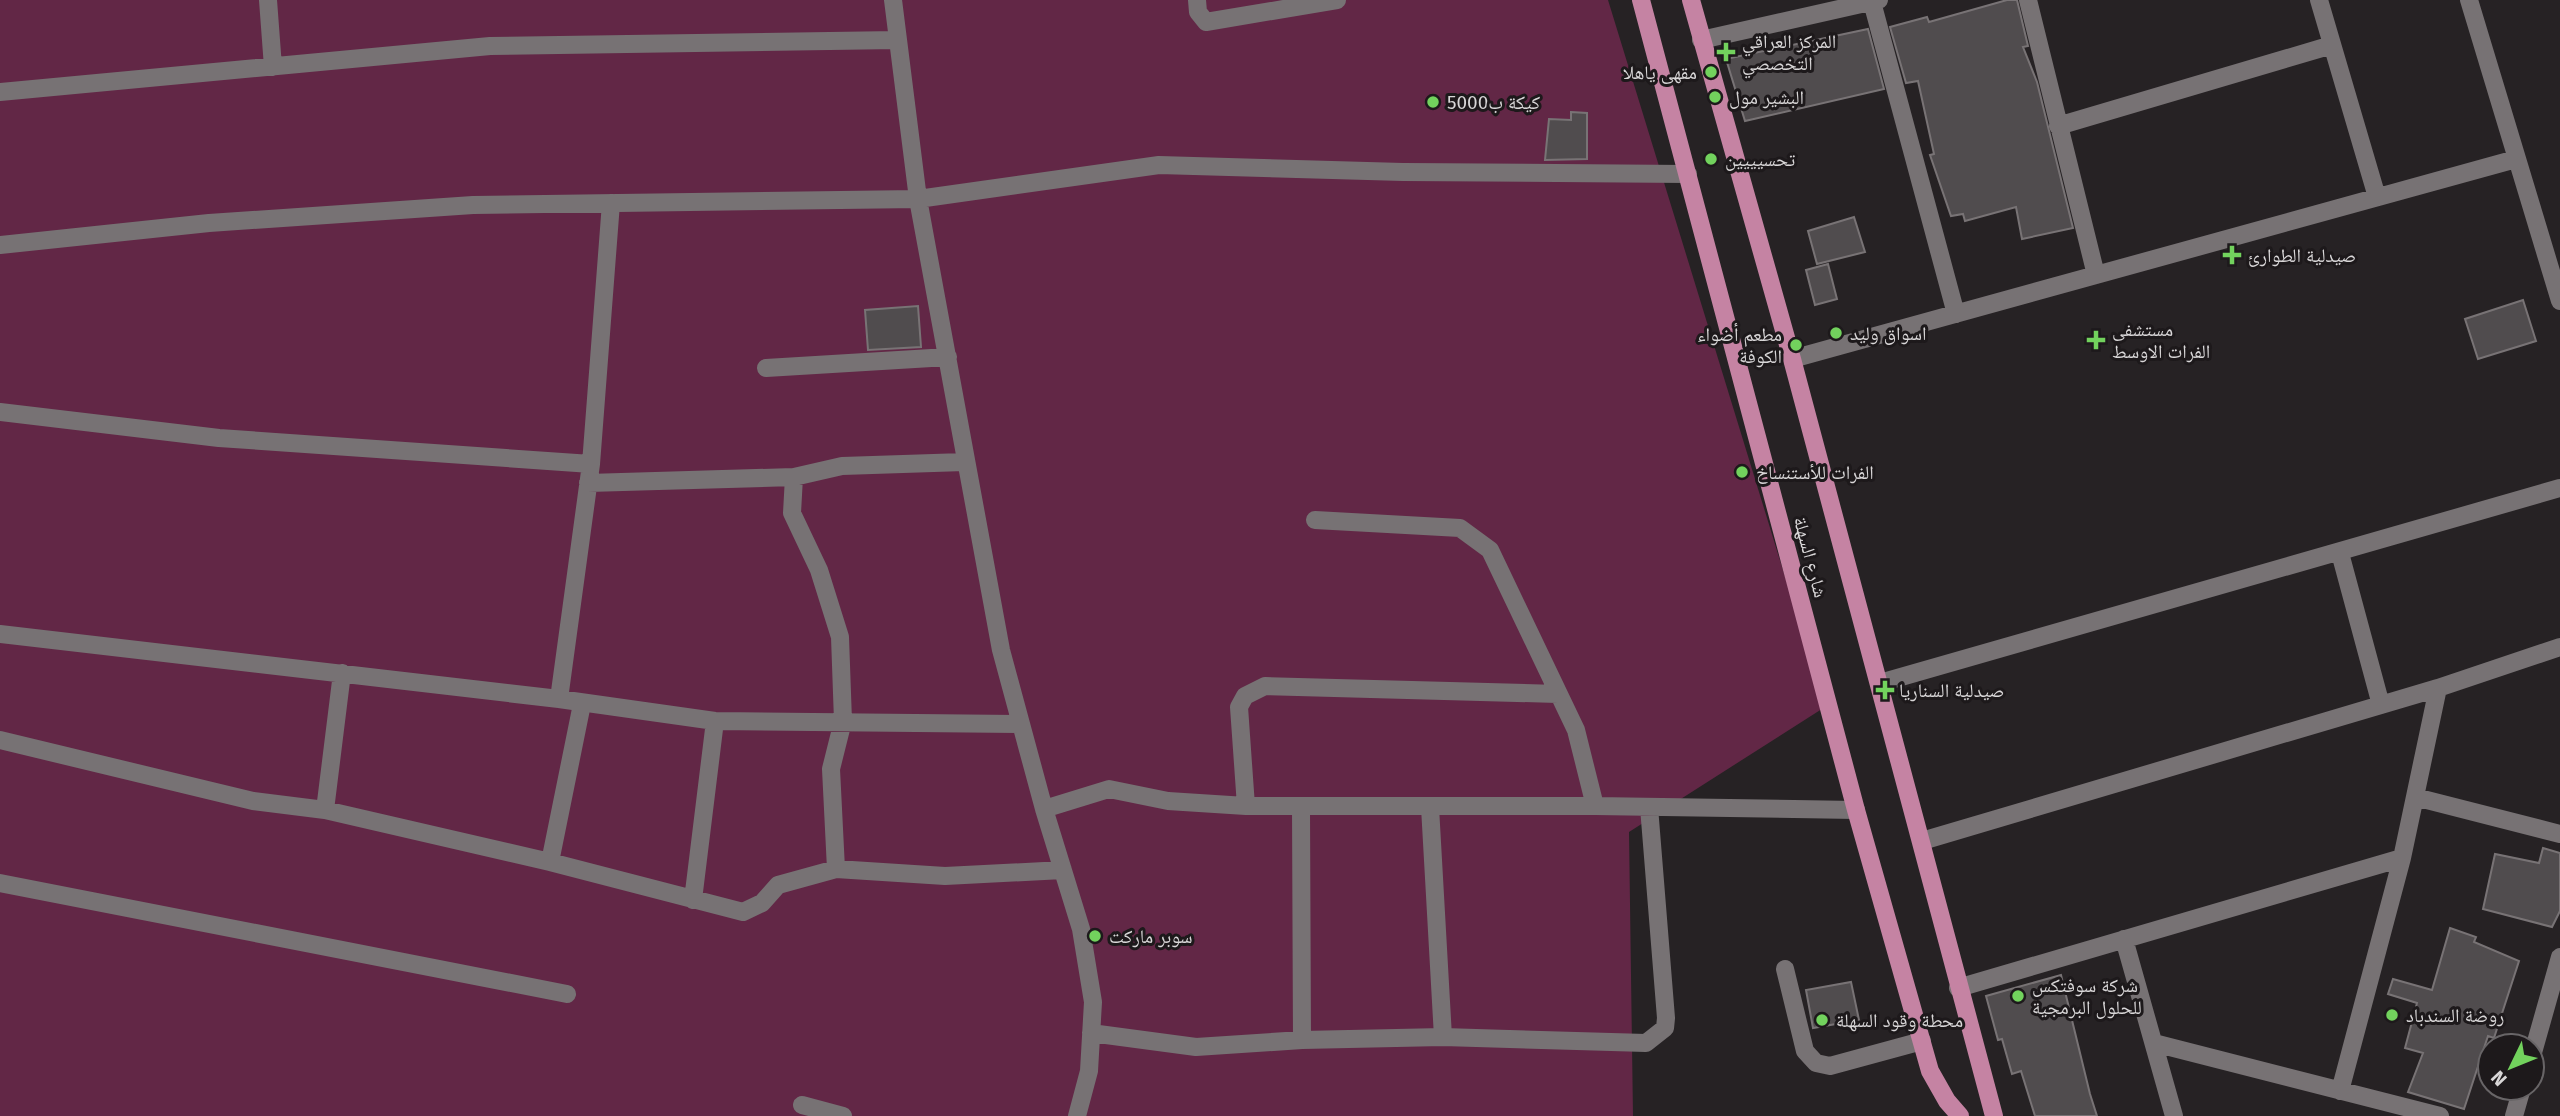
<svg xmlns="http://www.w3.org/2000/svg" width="2560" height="1116" font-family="'Fira Sans','Noto Naskh Arabic',sans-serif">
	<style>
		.green { fill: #622746 }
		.building { fill: #504c4e; stroke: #787375; stroke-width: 2 }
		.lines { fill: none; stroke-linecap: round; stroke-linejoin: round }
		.minor { stroke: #777274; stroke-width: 18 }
		.major { stroke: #c583a3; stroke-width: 18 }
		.poi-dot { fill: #72d25d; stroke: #1d191b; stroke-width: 2.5 }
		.labels { text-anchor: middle; stroke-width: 6; stroke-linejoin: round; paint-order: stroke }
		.poi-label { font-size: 19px; fill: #d9d7d8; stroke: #1d191b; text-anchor: start }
		.street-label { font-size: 19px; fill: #d9d7d8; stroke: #1d191b }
	</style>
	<rect width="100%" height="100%" fill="#262224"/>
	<path class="green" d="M0 0H1608L1825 707 1629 832 1633 1116H0Z"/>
	<path class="building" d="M2007 0H2017L2028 46 2023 47 2037 82 2073 228 2022 239 2016 207 1965 221 1963 214 1951 216 1930 155 1934 154 1918 81 1906 83 1890 27 1927 17 1929 22Z
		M1868 29 1884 89 1745 121 1726 59Z
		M1571 112 1587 113V159L1545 160 1549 119 1571 120Z
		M1854 217 1865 252 1817 264 1808 231Z
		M1828 264 1837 299 1815 305 1806 270Z
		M2523 300 2536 341 2478 359 2465 319Z
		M918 306 921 347 868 350 865 310Z
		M2543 848 2560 853V911L2552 927 2483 909 2495 854 2539 863Z
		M2450 928 2476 937 2474 942 2519 961 2494 1038 2488 1036 2464 1109 2408 1092 2423 1053 2405 1048 2417 1003 2388 994 2393 979 2432 990Z
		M2061 975 2090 1094 2097 1116H2035L2021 1071 2012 1074 2002 1039 1998 1040 1986 996Z
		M1851 982 1859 1020 1813 1028 1806 990Z"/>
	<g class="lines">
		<path class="minor" d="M268 0 273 67
			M893 0 918 199 1001 650 1044 809 1081 929 1093 1002 1089 1071 1077 1116
			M1197 0 1198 12 1206 22 1337 0
			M2028 0 2096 275
			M2319 0 2377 197
			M2469 0 2560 301
			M1872 2 1956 314
			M1701 40 1879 0
			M0 92 490 46 897 40
			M2058 126 2332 45
			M0 245 209 223 473 205 918 199 1159 165 1403 172 1688 174
			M1792 359 2516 159
			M766 368 948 357
			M0 412 219 438 591 464
			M964 462 842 466 794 477 792 513 819 570 840 637 843 721 831 769 836 869 945 876 1063 870
			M588 483 794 477
			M1315 520 1460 528 1490 550 1576 730 1595 806
			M2340 553 2381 705
			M0 634 559 699 715 721 1019 724
			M1880 683 2560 488
			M559 699 591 464 611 203
			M0 740 253 801 325 810 550 862 743 912 762 903 778 885 836 869
			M2415 797 2560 834
			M1246 806 1239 707 1245 696 1265 686 1558 694
			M1430 807 1443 1037
			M1301 808 1302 1040
			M1044 809 1109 789 1168 801 1246 806H1595L1856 810
			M325 810 342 673
			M1922 841 2438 688 2560 647
			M550 862 582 704
			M0 883 567 994
			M693 900 715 721
			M2124 939 2174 1116
			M1785 969 1805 1051 1816 1063 1830 1066 1922 1041
			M1958 988 2402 858
			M1091 1033 1196 1047 1302 1040 1443 1037 1646 1043 1665 1028 1666 1018 1649 807
			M2154 1043 2440 1116
			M2532 1056 2560 957
			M2340 1091 2402 858 2438 688
			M802 1105 843 1116
			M2514 1116 2522 1088"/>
		<path class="major" d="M1641 0 1856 810 1930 1071 1947 1101 1960 1116
			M1691 0 1792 359 1994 1116"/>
	</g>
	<g class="poi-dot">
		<path d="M1722.5 41.5h7v7h7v7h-7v7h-7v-7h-7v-7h7z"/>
		<circle cx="1711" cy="72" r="7"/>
		<circle cx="1715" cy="97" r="7"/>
		<circle cx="1433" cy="102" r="7"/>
		<circle cx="1711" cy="159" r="7"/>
		<path d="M2228.5 244.5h7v7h7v7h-7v7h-7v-7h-7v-7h7z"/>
		<circle cx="1836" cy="333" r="7"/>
		<path d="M2092.5 329.5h7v7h7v7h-7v7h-7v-7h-7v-7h7z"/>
		<circle cx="1796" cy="345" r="7"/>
		<circle cx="1742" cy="472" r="7"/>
		<path d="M1881.5 679.5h7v7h7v7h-7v7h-7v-7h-7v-7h7z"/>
		<circle cx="1095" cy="936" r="7"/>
		<circle cx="2018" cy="996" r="7"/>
		<circle cx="2392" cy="1015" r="7"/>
		<circle cx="1822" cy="1020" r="7"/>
	</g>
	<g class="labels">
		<g class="poi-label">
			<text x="1742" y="48">المركز العراقي<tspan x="1742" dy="22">التخصصي</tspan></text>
			<text x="1697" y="79" text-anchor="end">مقهى ياهلا</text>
			<text x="1729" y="104">البشير مول</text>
			<text x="1447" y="109">كيكة ب5000</text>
			<text x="1725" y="166">تحسيييين</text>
			<text x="2248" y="262">صيدلية الطوارئ</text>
			<text x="2112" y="336">مستشفى<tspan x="2112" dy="22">الفرات الاوسط</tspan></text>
			<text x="1850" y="340">اسواق وليد</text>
			<text x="1782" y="341" text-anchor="end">مطعم أضواء<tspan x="1782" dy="22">الكوفة</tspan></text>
			<text x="1756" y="479">الفرات للأستنساخ</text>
			<text x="1899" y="697">صيدلية السناريا</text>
			<text x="1109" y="943">سوبر ماركت</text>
			<text x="2032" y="992">شركة سوفتكس<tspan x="2032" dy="22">للحلول البرمجية</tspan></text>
			<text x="2406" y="1022">روضة السندباد</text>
			<text x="1836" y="1027">محطة وقود السهلة</text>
		</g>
		<g class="street-label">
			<text transform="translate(1811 557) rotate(75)" y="7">شارع السهلة</text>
		</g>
	</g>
	<g transform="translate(2511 1067) rotate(227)"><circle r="33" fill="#1d191b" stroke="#686567" stroke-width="2"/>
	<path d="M0-5L12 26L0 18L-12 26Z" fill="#72d25d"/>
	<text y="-10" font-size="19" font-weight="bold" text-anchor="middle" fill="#d9d7d8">N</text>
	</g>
</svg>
